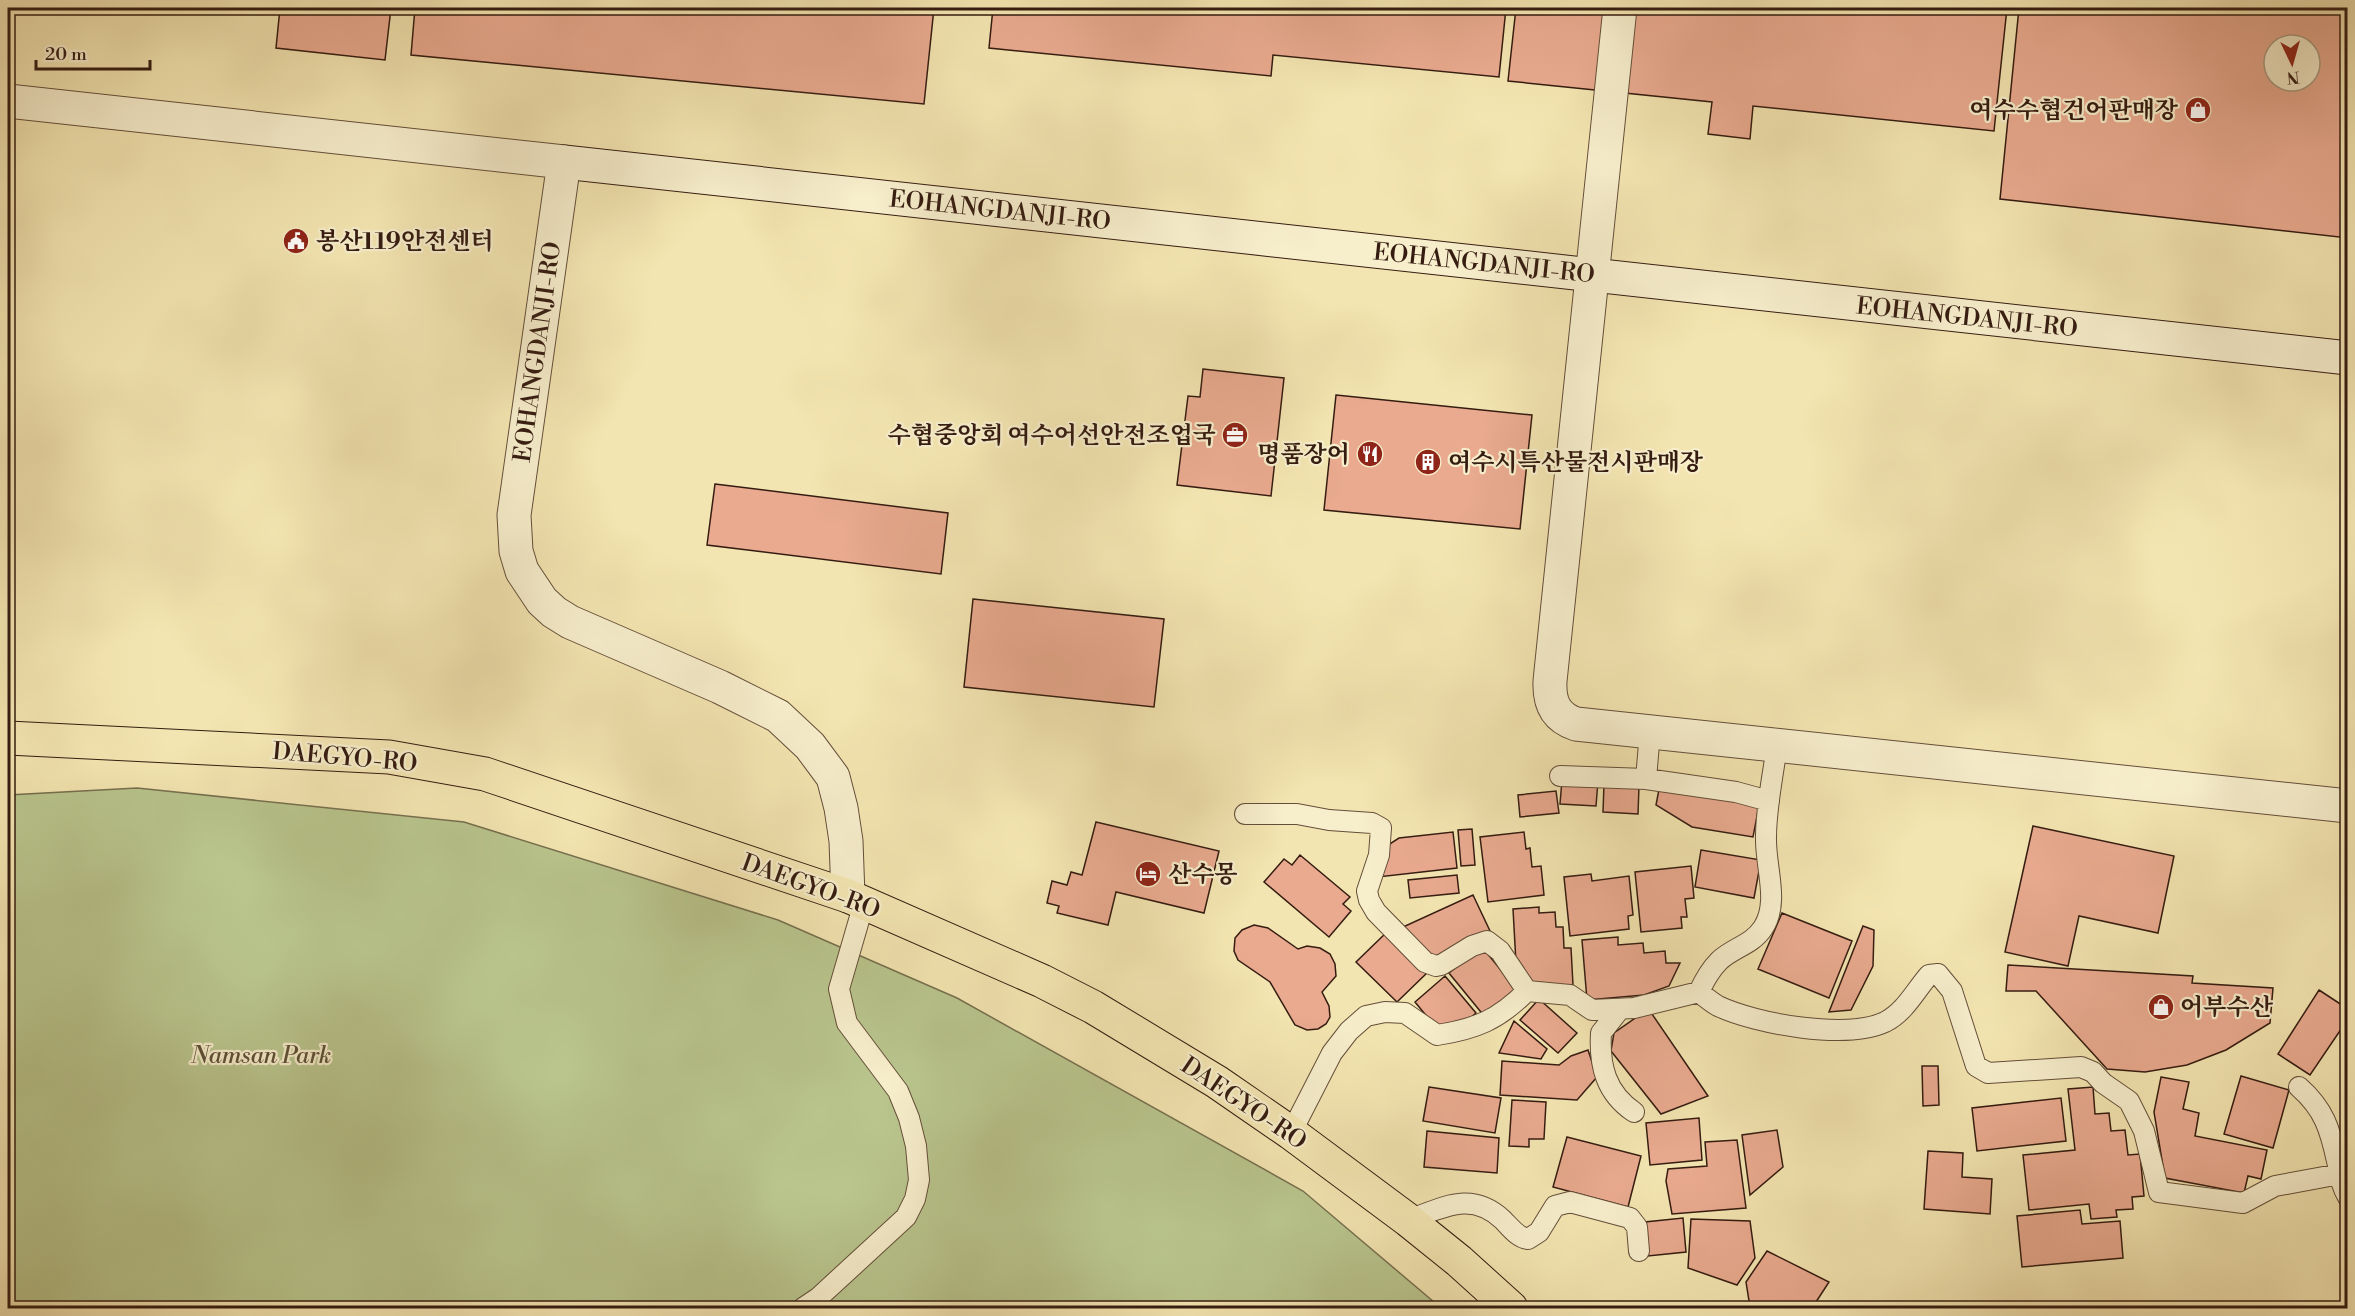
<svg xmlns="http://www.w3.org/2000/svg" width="2355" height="1316" font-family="'Libre Bodoni','Noto Serif KR',serif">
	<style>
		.green { fill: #b9c58d; stroke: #77704f; stroke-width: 1.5 }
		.building { fill: #e9aa8f; stroke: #351c11; stroke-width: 1.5; fill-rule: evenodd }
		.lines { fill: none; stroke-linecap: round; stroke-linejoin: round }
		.lane-casing { stroke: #644e39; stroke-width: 22 }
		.street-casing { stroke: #644e39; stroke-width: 35 }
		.secondary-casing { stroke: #351c11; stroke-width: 35 }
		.primary-casing { stroke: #351c11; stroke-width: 35 }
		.lane { stroke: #f7eecc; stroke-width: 20 }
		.street { stroke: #f7eecc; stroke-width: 33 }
		.secondary { stroke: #f7eecc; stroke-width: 33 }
		.primary { stroke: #f3e5b1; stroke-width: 33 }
		.labels { text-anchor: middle; stroke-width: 4.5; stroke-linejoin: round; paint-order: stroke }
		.poi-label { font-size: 24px; font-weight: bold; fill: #351c11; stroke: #f7eecc; text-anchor: start }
		.street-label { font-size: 24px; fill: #351c11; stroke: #f7eecc }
		.park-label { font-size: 24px; font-style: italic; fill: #5d4f36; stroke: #f7eecc }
	</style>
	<rect width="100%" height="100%" fill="#f3e5b1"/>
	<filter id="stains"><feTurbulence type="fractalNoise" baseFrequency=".00333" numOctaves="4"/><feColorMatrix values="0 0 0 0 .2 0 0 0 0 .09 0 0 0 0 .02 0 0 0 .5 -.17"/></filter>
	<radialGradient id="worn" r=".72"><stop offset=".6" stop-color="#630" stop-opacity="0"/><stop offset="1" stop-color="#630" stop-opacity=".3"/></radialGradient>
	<path class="green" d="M137 788 464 822 778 920 957 998 1303 1191 1441 1308H8V795Z"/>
	<path class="building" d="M280 8H391L385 60 276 48Z
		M415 8H934L924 104 411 55Z
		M993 8H1506L1499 77 1273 55 1271 76 989 48Z
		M1516 8H2007L1994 131 1753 106 1750 139 1708 134 1712 102 1508 81Z
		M2019 8H2332L2348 9V238L2000 199ZM2274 45H2310V81H2274Z
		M1203 369 1284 378 1271 496 1177 485 1188 396 1200 397Z
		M1336 395 1532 415 1520 529 1324 510Z
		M715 484 948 513 941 574 707 545Z
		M973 599 1164 619 1154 707 964 687Z
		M1562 780 1598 781 1596 806 1560 804Z
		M1604 784 1639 786 1638 814 1603 812Z
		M1660 784 1760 801 1753 837 1692 827 1656 805Z
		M1556 791 1559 813 1520 817 1518 795Z
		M1096 822 1219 851 1204 913 1116 892 1108 925 1057 913 1059 906 1047 903 1052 881 1067 885 1071 872 1082 875Z
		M2033 826 2174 856 2158 933 2079 916 2068 966 2005 952Z
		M1472 829 1475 865 1461 866 1458 830Z
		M1453 832 1457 868 1378 877 1385 847 1399 838Z
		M1524 832 1526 849 1530 848 1532 867 1541 866 1544 895 1488 902 1480 837Z
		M1701 850 1761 860 1754 898 1695 887Z
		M1300 855 1350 897 1343 904 1351 911 1329 937 1264 882 1284 859 1292 865Z
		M1691 866 1694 898 1685 899 1687 917H1681L1682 928 1641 932 1635 872Z
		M1591 874 1592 881 1629 876 1633 915 1628 916 1629 929 1570 936 1564 877Z
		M1457 875 1459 893 1410 898 1408 880Z
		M1473 895 1490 931 1436 962 1403 927Z
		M1539 907V913L1555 912 1556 927H1563L1564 948H1571L1573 985 1533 988 1516 963 1513 909Z
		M1782 913 1852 941 1829 998 1758 969Z
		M1254 925 1268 928 1298 949 1307 946 1320 948 1330 954 1335 964 1336 976 1322 992 1329 1006 1330 1017 1326 1024 1318 1029 1307 1030 1295 1025 1270 982 1238 960 1234 951 1235 938 1242 930Z
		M1863 926 1874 930 1873 966 1851 1010 1829 1012Z
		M1390 929 1430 970 1397 1002 1356 962Z
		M1618 937V945L1643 943 1644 953 1665 951 1666 963H1680L1669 986 1644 995 1587 1000 1582 940Z
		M1482 947 1518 991 1485 1017 1449 973Z
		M2008 965 2193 976 2192 983 2273 988 2270 1023 2226 1050 2187 1065 2145 1072 2107 1069 2036 991H2006Z
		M1445 976 1476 1013 1460 1027 1438 1030 1415 1002Z
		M2319 990 2348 1009V1019L2310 1075 2278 1054Z
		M1539 999 1577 1033 1558 1053 1520 1020Z
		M1641 1014H1652L1708 1096 1661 1114 1611 1051 1614 1033Z
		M1514 1021 1547 1049 1541 1059 1499 1053Z
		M1588 1050 1597 1077 1577 1100 1500 1095 1502 1061 1559 1065 1571 1056Z
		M1922 1066H1938L1939 1105 1923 1106Z
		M2241 1076 2289 1090 2273 1148 2224 1134Z
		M2161 1077 2189 1082 2183 1109 2199 1113 2195 1136 2267 1150 2261 1179 2248 1176 2244 1193 2165 1178 2154 1112Z
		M1429 1087 1501 1098 1495 1133 1423 1121Z
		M2093 1087 2095 1114 2109 1113 2111 1131 2125 1130 2128 1155 2140 1154 2144 1196 2132 1197 2133 1209 2116 1210 2117 1217 2091 1219 2089 1204 2029 1210 2023 1155 2075 1150 2068 1089Z
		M2061 1098 2066 1141 1977 1151 1972 1108Z
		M1512 1100 1546 1102 1544 1139H1529V1147L1509 1146Z
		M1699 1118 1702 1160 1650 1165 1646 1123Z
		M1777 1130 1783 1167 1750 1195 1742 1135Z
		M1427 1131 1499 1138 1497 1173 1424 1167Z
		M1567 1137 1641 1156 1628 1207 1553 1187Z
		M1737 1140 1746 1208 1672 1214 1666 1181 1668 1169 1707 1166 1705 1142Z
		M1928 1151 1963 1153 1962 1177 1992 1179 1990 1214 1924 1209Z
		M2080 1210 2082 1224 2120 1221 2123 1258 2022 1267 2017 1216Z
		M1683 1218 1686 1252 1648 1256 1645 1222Z
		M1691 1219 1750 1221 1755 1258 1737 1285 1688 1268Z
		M1767 1251 1829 1282 1816 1302 1822 1308 1750 1307 1746 1282Z"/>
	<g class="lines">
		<g class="lane-casing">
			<path id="lane" d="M1650 732 1646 779 1736 792 1769 801
				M1560 776 1646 779
				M1245 814H1297L1329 820 1372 823 1381 828 1379 855 1367 891 1369 900 1376 912 1425 962 1436 966 1441 965 1472 946 1487 941 1500 951 1527 991
				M1699 992C1704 981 1710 970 1719 961 1732 948 1752 945 1763 928 1780 902 1765 867 1766 837 1766 807 1773 776 1777 745
				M1620 1009 1601 1033C1599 1066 1606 1093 1634 1112
				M2299 1087C2324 1109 2330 1129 2337 1161 2340 1174 2341 1186 2348 1197
				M1291 1133 1332 1053 1349 1031 1366 1016 1385 1012 1405 1013 1437 1035C1476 1029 1498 1020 1527 991L1570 995 1592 1010 1634 1008 1699 992C1705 997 1711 1002 1718 1006 1756 1024 1846 1040 1885 1022 1905 1012 1915 991 1929 975L1938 974 1952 991 1976 1066 1988 1073 2081 1067 2093 1072 2103 1083 2129 1101 2144 1131 2159 1192 2243 1203 2275 1186 2340 1174
				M1408 1220C1443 1208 1471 1190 1503 1220 1510 1227 1518 1238 1528 1239L1539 1232 1555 1206 1570 1202 1630 1218 1637 1227 1639 1251
				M803 1308 818 1298 906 1217 915 1199 919 1180 916 1146 909 1118 898 1091 847 1023 839 989 864 903"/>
		</g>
		<g class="street-casing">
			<path id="street" d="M1620 8 1550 681C1549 702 1555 717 1576 724L2348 806
				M8 101 564 162 514 515 516 551 522 571 542 601 554 612 570 622 720 687 778 716 810 746 833 777 841 808 846 841 848 896"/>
		</g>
		<g class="secondary-casing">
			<path id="secondary" d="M564 162 2348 358"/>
		</g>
		<g class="primary-casing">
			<path id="primary" d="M8 738 389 757 485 774 848 896 1042 981 1093 1007 1217 1082 1291 1133 1408 1220 1459 1261 1511 1308"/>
		</g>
		<use href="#lane" class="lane"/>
		<use href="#street" class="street"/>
		<use href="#secondary" class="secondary"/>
		<use href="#primary" class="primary"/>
	</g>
	<defs>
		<g id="shop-disc" transform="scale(1.35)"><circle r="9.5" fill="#8f2418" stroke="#f7eecc"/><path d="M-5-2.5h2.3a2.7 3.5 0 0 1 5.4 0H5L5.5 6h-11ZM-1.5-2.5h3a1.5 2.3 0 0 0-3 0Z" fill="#fff"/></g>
		<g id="civic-disc" transform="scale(1.35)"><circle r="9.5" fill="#8f2418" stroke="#f7eecc"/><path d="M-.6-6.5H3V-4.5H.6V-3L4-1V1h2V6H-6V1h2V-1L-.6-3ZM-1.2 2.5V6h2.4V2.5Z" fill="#fff"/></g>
		<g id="office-disc" transform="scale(1.35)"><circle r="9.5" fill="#8f2418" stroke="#f7eecc"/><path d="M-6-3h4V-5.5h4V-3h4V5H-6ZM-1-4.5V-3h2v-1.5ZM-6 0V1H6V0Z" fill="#fff"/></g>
		<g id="restaurant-disc" transform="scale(1.35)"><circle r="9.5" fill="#8f2418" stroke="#f7eecc"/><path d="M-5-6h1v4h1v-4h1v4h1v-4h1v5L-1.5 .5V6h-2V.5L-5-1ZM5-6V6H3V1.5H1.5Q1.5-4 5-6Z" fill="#fff"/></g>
		<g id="building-disc" transform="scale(1.35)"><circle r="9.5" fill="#8f2418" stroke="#f7eecc"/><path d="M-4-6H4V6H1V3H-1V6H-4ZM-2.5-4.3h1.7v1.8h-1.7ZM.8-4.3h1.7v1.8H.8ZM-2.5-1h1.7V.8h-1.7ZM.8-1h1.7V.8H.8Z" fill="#fff"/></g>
		<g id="hotel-disc" transform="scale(1.35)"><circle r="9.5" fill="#8f2418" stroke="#f7eecc"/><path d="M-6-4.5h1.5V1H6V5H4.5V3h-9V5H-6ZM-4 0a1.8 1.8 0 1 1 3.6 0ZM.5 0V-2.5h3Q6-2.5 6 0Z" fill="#fff"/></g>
	</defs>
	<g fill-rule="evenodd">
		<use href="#shop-disc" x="2198" y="110"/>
		<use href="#civic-disc" x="296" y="241"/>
		<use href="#office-disc" x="1235" y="435"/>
		<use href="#restaurant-disc" x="1370" y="454"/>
		<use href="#building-disc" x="1428" y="462"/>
		<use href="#hotel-disc" x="1148" y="874"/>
		<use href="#shop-disc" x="2161" y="1007"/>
	</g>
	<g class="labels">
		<g class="poi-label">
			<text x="2178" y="118" text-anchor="end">여수수협건어판매장</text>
			<text x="316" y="249">봉산119안전센터</text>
			<text x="1216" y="443" text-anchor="end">수협중앙회 여수어선안전조업국</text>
			<text x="1350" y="462" text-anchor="end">명품장어</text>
			<text x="1448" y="470">여수시특산물전시판매장</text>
			<text x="1168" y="882">산수몽</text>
			<text x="2180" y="1015">어부수산</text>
		</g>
		<g class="street-label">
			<text transform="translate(1000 210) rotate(6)" y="8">EOHANGDANJI-RO</text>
			<text transform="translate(1484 263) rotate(6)" y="8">EOHANGDANJI-RO</text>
			<text transform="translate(1967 317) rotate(6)" y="8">EOHANGDANJI-RO</text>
			<text transform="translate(537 352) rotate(-82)" y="8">EOHANGDANJI-RO</text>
			<text transform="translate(345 757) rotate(5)" y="8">DAEGYO-RO</text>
			<text transform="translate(811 886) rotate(20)" y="8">DAEGYO-RO</text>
			<text transform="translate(1244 1103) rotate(34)" y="8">DAEGYO-RO</text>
		</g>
		<g class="park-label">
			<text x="261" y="1063">Namsan Park</text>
		</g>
	</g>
	<rect width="2355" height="1316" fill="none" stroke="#f3e5b1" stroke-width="30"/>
	<rect x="9" y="9" width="2337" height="1298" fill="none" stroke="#351c11" stroke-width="3"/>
	<rect x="15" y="15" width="2325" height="1286" fill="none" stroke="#351c11" stroke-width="1.5"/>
	<g transform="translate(2292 63) rotate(175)"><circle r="28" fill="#f7eecc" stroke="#a99a81" stroke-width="1.5"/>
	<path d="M0-4.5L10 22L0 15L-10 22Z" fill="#8f2418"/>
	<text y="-9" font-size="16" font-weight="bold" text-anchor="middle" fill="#351c11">N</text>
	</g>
	<path d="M36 60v9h114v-9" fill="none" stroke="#351c11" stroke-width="3"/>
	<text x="45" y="60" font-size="18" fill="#351c11" stroke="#f7eecc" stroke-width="4.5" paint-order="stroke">20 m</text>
	<rect width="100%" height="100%" filter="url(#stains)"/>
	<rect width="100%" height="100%" fill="url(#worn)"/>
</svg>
